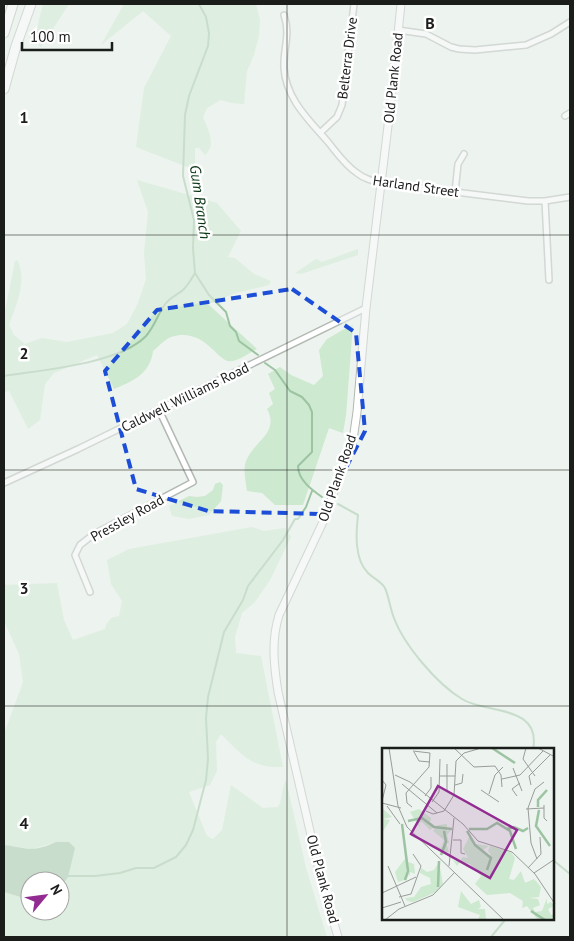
<svg xmlns="http://www.w3.org/2000/svg" width="574" height="941" font-family="'PT Sans',sans-serif">
	<style>
		.green { fill: #cde9cf }
		.water { fill: #9dc4a2 }
		.lines { fill: none; stroke-linecap: round; stroke-linejoin: round }
		.stream { stroke: #9dc4a2; stroke-width: 2 }
		.street-casing { stroke: #b3b8b3; stroke-width: 8 }
		.secondary-casing { stroke: #b3b8b3; stroke-width: 9 }
		.highway-casing { stroke: #b3b8b3; stroke-width: 11 }
		.street { stroke: #fff; stroke-width: 5 }
		.secondary { stroke: #fff; stroke-width: 7 }
		.highway { stroke: #fff; stroke-width: 9 }
		.marked { fill: none; stroke: #1d4ed8; stroke-width: 4; stroke-dasharray: 10 6; stroke-linejoin: round }
		.grid { fill: none; stroke: #1b1d1b; stroke-width: 1; stroke-opacity: 0.55 }
		.labels { text-anchor: middle; stroke-width: 5; stroke-linejoin: round; paint-order: stroke }
		.street-label { font-size: 14px; fill: #1b1d1b; stroke: #fff }
		.water-label { font-size: 15px; font-style: italic; fill: #093514; stroke: #fff }
		.inset-river { fill: none; stroke: #9dc4a2; stroke-width: 2.5 }
		.inset-road { fill: none; stroke: #999d9a; stroke-width: 1 }
		.view { fill: #922c92; fill-opacity: 0.15; stroke: #922c92; stroke-width: 2.5 }
		.inset-edge { fill: none; stroke: #1b1d1b; stroke-width: 2.5 }
		.grid-label { font-size: 16px; text-anchor: middle; font-weight: bold; fill: #1b1d1b; stroke: #fff; stroke-width: 5; stroke-linejoin: round; paint-order: stroke }
	</style>
	<rect width="100%" height="100%" fill="#edf3ee"/>
	<path class="green" d="M43 4H69L41 47 39 46C34 33 40 17 43 4Z
		M124 4H256L260 20 259 36 254 55 247 71 244 104 232 103 221 100 207 108 203 117C208 130 217 144 205 155L199 148H195V170L136 147 144 88 171 36 143 11 101 45Z
		M137 180 217 203 241 231 228 257 235 258 254 274 271 281 269 285 236 293 208 304 257 349C249 353 240 360 232 361 218 365 206 326 171 337 165 339 158 347 153 351 150 374 133 381 114 389L97 355 54 373 45 384 40 420 28 429 9 391 4 392V316L15 261 17 260C28 280 16 305 9 325L14 335 25 344 42 338 67 342 113 333 127 324 138 303 146 279 144 253 148 212Z
		M358 249V255L301 274 295 273 316 259 322 262Z
		M353 324 346 415 343 433 329 428 303 505H275L262 493 247 491C246 482 242 468 247 459 255 441 280 432 267 409L273 404 269 393 275 389 268 374 280 367 291 375 314 385 323 376 319 350 327 339Z
		M220 482 223 485 221 501 209 515 189 519 172 516 169 506 189 496 197 497 205 496 213 490 215 484Z
		M252 527 264 531 285 528 291 537 270 580 255 602 242 613 235 637 236 653 261 656 283 767C251 768 242 755 221 734L216 742 217 771 210 785 189 792 207 836 213 839 222 830 231 785 263 808 278 807C283 799 281 789 286 780L306 868 327 937H4V892L30 900V911H60V889L68 876 74 848 56 842 33 849 4 845V734L23 682 19 654 4 621V585L57 583 64 620 73 640 105 629 106 625 111 618 119 616 122 601 111 584 107 560 129 549Z"/>
	<path class="water" d="M56 842H69L75 848 68 877 60 889V881H30V900L4 892V845C29 848 31 853 56 842Z"/>
	<g class="lines">
		<path class="stream" d="M199 4 206 17 209 33 208 46 189 96 185 115 183 176 194 220 193 248 195 273 209 295 226 312 230 326 236 332 239 341 258 355
			M265 363 275 370 290 391 302 397 309 405 312 412V452L298 466C298 480 312 490 322 497
			M4 376C42 370 119 364 146 336 155 326 158 313 166 303 171 297 179 294 184 289 189 284 192 278 195 273
			M338 504 358 515C356 533 354 559 368 573 374 579 381 581 385 588 389 597 390 608 394 618 404 645 437 684 462 699 485 714 542 704 533 750
			M553 860 570 874
			M67 876H95L120 873 136 868H154L176 857 186 845 193 830 206 780 208 759 206 718 208 697 224 632 243 600 248 586 283 540 295 519H298L306 507 312 491
			M491 937 505 920"/>
		<g class="street-casing">
			<path id="street" d="M284 15C291 35 283 48 284 68 286 99 309 120 328 142 337 153 345 165 357 173 364 179 373 181 382 183L528 201H545L570 197
				M398 30 426 34 451 47 459 49 475 50 526 45 551 34 570 22
				M565 116 570 113
				M320 133 337 117 342 105 354 4
				M455 192 458 164 464 154
				M545 201 549 280
				M4 483 78 449 366 308
				M90 592 75 555 80 545 94 534 193 482 159 410"/>
		</g>
		<g class="secondary-casing">
			<path id="secondary" d="M338 937 322 883 278 692C274 666 271 641 279 615L323 522 353 440 357 412 366 308 391 101 401 4"/>
		</g>
		<g class="highway-casing">
			<path id="highway" d="M4 33 13 4
				M4 89 16 46 31 4"/>
		</g>
		<use href="#street" class="street"/>
		<use href="#secondary" class="secondary"/>
		<use href="#highway" class="highway"/>
	</g>
	<path d="M0 0H574V941H0ZM292 289 356 333 365 431 322 514 208 511 136 489 105 371 157 310Z" fill="#edf3ee" fill-opacity=".55" fill-rule="evenodd"/>
	<path class="marked" d="M292 289 356 333 365 431 322 514 208 511 136 489 105 371 157 310Z"/>
	<path class="grid" d="M287 4V937M4 235H570M4 470H570M4 706H570"/>
	<g class="labels">
		<g class="street-label">
			<text transform="translate(347 58) rotate(-83)" y="5">Belterra Drive</text>
			<text transform="translate(393 78) rotate(-84)" y="5">Old Plank Road</text>
			<text transform="translate(416 186) rotate(8)" y="5">Harland Street</text>
			<text transform="translate(185 397) rotate(-26)" y="5">Caldwell Williams Road</text>
			<text transform="translate(337 478) rotate(-71)" y="5">Old Plank Road</text>
			<text transform="translate(127 518) rotate(-29)" y="5">Pressley Road</text>
			<text transform="translate(323 879) rotate(75)" y="5">Old Plank Road</text>
		</g>
		<g class="water-label">
			<text transform="translate(200 202) rotate(82)" y="5">Gum Branch</text>
		</g>
	</g>
	<g transform="translate(382 748)">
		<rect width="172" height="172" fill="#edf3ee"/>
		<path d="M0 60 10 69 1 71 8 72 0 85ZM37 61 49 70 48 74 53 78 48 82 40 74 37 75 38 80 28 64ZM56 77 65 76V83L70 81 65 87 67 95H64L67 104 62 105 52 97 59 100 62 92 51 83ZM88 87 94 96 107 98 101 102 105 107H109L106 103 108 98 129 104 133 110 127 131 132 132 139 123 143 135 152 131 159 139 157 149 147 150 156 151 158 157 151 160 153 164 160 163 165 150V156L169 154 172 158 166 161 169 167 172 166V172H156L145 158 140 160 141 153 128 145 105 147 93 136 99 128 88 116 78 114 75 118 71 112 77 114 81 109 86 110 81 101ZM25 108 26 114 32 116 33 126 28 124V129L27 126 25 130V119L23 132 16 134 13 124ZM57 114 61 136 54 144 31 154 25 153 23 150 32 149 39 139 49 136 48 130 38 125 39 120 45 124 52 122ZM79 143 89 156 97 152 99 159 96 161H103L104 172H96L98 167 76 159Z" fill="#cde9cf"/>
		<path class="inset-river" d="M110 0 133 15M156 59V52L165 42M157 62 154 78 168 98M26 73 40 70 52 79 70 81M20 76 26 123 23 132M87 81H105L115 75 128 83 134 101M125 81 132 79 141 83 146 80M85 83 93 97 109 110 105 122M59 107 64 94 62 83M56 139 57 113M149 163 163 172"/>
		<path class="inset-road" d="M7 0 16 58 25 79 122 172M72 0 92 19 113 18 119 27 120 39M144 0 141 11 153 28M156 0 173 9M32 4 37 13 48 14M65 16V44M131 20 140 43M13 27 28 34 81 76 96 93 130 104 153 126 173 156M57 28H73M120 31 138 27 161 3M0 32 4 37 0 53M20 36 55 65M73 37 80 35 81 26M149 37 147 28 168 7M99 42 117 54M107 46 113 27 121 19M43 48 49 40V29M135 48 130 41 138 35M50 54 57 44 58 11M0 55 19 60M162 57V70L165 73M5 58 18 76M30 59 25 55 24 45 47 19 48 5 31 3M144 61 162 60M44 63 51 66 62 63 72 47 74 13 82 5 96 1M71 92H79V105L83 106M155 111 149 95 146 60 153 41 162 34M6 118 23 158M67 118 72 70M146 120 159 106 158 89M152 125 173 111M0 145 34 129M17 149 29 146 39 118 31 106M0 160 19 154M3 172 17 161 51 147 73 124"/>
		<path class="view" d="M56 38 135 82 108 130 29 86Z"/>
		<rect width="172" height="172" class="inset-edge"/>
	</g>
	<g class="grid-label">
		<text x="430" y="29">B</text>
		<text x="24" y="123">1</text>
		<text x="24" y="359">2</text>
		<text x="24" y="594">3</text>
		<text x="24" y="829">4</text>
	</g>
	<rect width="574" height="941" fill="none" stroke="#1b1d1b" stroke-width="10"/>
	<g transform="translate(45 896) rotate(61)"><circle r="24" fill="#ffffff" stroke="#a4a5a4"/>
	<path d="M0-4L9 19L0 12L-9 19Z" fill="#922c92"/>
	<text y="-8" font-size="14" font-weight="bold" text-anchor="middle" fill="#1b1d1b">N</text>
	</g>
	<path d="M22 42v8h90v-8" fill="none" stroke="#1b1d1b" stroke-width="2.5"/>
	<text x="30" y="42" font-size="15" fill="#1b1d1b" stroke="#ffffff" stroke-width="4" paint-order="stroke">100 m</text>
</svg>
